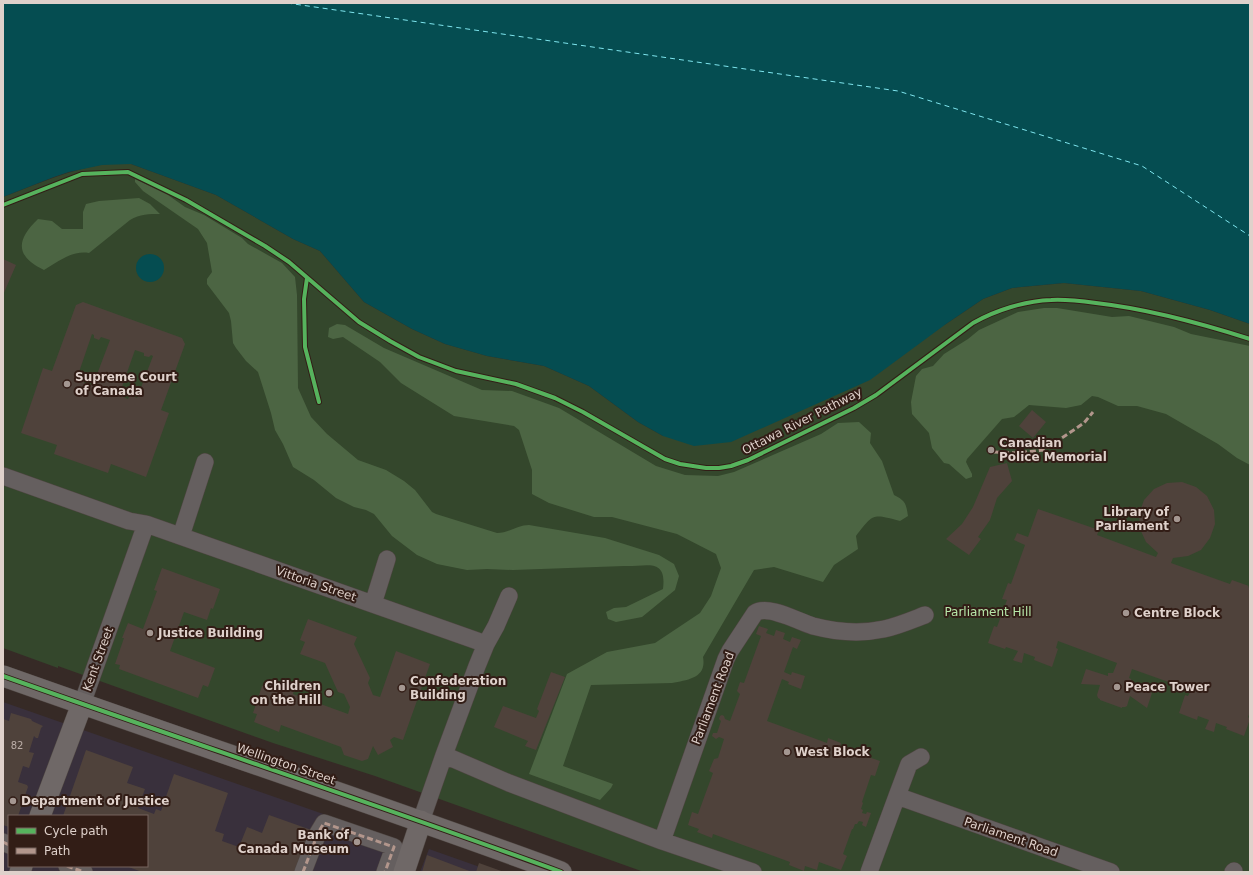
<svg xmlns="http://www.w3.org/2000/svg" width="1253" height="875" font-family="'DejaVu Sans',sans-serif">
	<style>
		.commercial { fill: #39303c; fill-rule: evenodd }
		.green { fill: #34472c }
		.forest { fill: #4c6543 }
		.water { fill: #054d51 }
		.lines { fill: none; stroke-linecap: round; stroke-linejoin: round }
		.ferry { stroke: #7fe6ef; stroke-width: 1; stroke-dasharray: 5 4; stroke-linecap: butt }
		.building { fill: #4f423b; fill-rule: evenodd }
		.minor-casing { stroke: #4f4642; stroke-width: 18 }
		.major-casing { stroke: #4f4642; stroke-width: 22 }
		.minor { stroke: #655f5f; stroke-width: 17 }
		.major { stroke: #6f6867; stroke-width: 21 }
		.quiet { stroke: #b2968c; stroke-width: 3; stroke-dasharray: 6 3; stroke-linecap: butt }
		.cycleway-casing { stroke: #321d16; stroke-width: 6 }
		.cycleway { stroke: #56b35d; stroke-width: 4 }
		.poi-dot { fill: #a49791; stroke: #321d16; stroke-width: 1.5 }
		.labels { text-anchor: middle; stroke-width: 4; stroke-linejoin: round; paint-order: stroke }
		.number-label { font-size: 10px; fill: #bbada7 }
		.poi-label { font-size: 12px; font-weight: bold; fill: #dfd1cb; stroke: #321d16; text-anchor: start }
		.street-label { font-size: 12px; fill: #dfd1cb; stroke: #321d16 }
		.park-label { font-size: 12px; fill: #b7e7a9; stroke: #321d16 }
	</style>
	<rect width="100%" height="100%" fill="#362a26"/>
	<path class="commercial" d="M3 702 392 838 380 872H3ZM9 816H147V866H9Z
		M429 849 494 872H420Z"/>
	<path class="green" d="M131 164 216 195 293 239 320 251 364 302 412 329 445 344 487 356 544 366 589 386 638 422 663 436 946 324 983 299 1012 288 1064 283 1141 291 1210 310 1250 324V872H644L375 776 273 743 58 666V668L3 648V197C35 185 66 171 100 165 110 163 121 164 131 164Z"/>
	<path class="forest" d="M135 179 168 195 185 207 204 215 242 238 248 244 282 263 295 277 297 295 298 388 311 417 327 434 358 460 386 470 404 481 415 490 432 512 436 514 497 533C509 533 518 525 529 525L605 538 659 555 674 564 679 576 675 590 642 617 616 622 608 619 606 612 614 608 626 607 663 589C667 557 646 567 624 566L513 570 487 569 467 570 437 564 417 555 392 536 374 514 366 510 354 507 336 498 314 480 293 467 283 444 275 430 271 413 258 372 246 361 236 348 233 343 231 321 229 313 207 284V279L212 272 207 243 198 229 143 191 135 182Z
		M139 198 150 204 160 214C149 214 140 214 130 220L89 253C72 250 58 262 44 270 15 256 16 240 38 219L52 221 62 229H83V212L86 204 99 201Z
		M1044 308H1057L1112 317 1129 316 1174 327 1191 334 1250 346V465L1237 458 1218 444 1166 414 1137 406H1118L1098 397 1092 396 1081 405 1066 408 1029 405 1014 417 1002 419 967 459 966 462 972 474V477L966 479 949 464 944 463 932 448 929 433 912 414 911 402 916 376 922 369 933 366 944 354 968 339 979 330 1018 312Z
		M337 324 345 325 384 348 482 390 512 391 559 408 656 466 685 475 718 476 734 472 821 434 838 423 859 422 871 433 870 443 882 461 894 495C906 501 906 504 908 516L900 521C872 514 874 513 856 536L858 549 834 565 823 582 774 567 754 570 703 657C707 678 688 680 672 683L591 685 563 766 613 784 611 788 600 800 529 774 567 674 607 652 655 643 700 613 711 596 721 568 716 554 677 534 612 517H594L549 503 532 494V470L519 430 514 426 454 416 401 383 380 362 343 337 333 339 328 337 329 328Z"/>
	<path class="water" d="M3 3H1250V324L1210 310 1141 291 1064 283 1012 288 983 299 946 324 870 380 731 442 694 446 663 436 638 422 589 386 544 366 487 356 445 344 412 329 364 302 320 251 293 239 216 195 131 164 102 165 69 172 54 177 3 197Z
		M136 268a14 14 0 1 1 28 0a14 14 0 1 1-28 0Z"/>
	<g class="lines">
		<path class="ferry" d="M287 3 898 91 1142 166 1250 236"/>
	</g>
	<path class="building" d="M3 259 16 265 3 295Z
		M83 302 182 338 185 344 161 410 169 413 146 477 111 464 108 473 54 454 57 445 21 433 43 368 52 371 76 305ZM92 334 94 335V338L99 340 101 337 110 340 93 385 84 383V379L77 378ZM135 350 144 353V356L149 357 151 355 153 356 137 398 130 395 128 399 119 395Z
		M1032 410 1046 422 1033 438 1019 426Z
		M1007 463 1012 481 997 498 990 520 978 537 981 539 969 555 946 539 962 524 973 507 990 467Z
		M1182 482 1196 487 1207 496 1214 510 1215 524 1210 538 1201 550 1188 556 1173 558 1171 563 1230 584 1232 580 1249 586 1248 587 1250 588V712L1248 717 1250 719 1244 736 1226 729 1227 727 1216 723 1214 732 1205 729 1209 720 1198 716 1197 720 1179 713 1185 695 1188 696 1191 690 1132 669 1129 678 1131 679 1132 682 1130 684 1152 693 1147 708 1130 696 1127 706 1125 707H1122V708L1100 700V699L1098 698 1097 695 1100 685 1081 684 1086 669 1108 676V673H1113L1117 663 1058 641 1056 648 1058 649 1052 667 1034 660 1035 657 1024 653 1022 663 1015 661 1013 660 1018 651 1006 647 1005 649 988 643 994 626 997 627 1007 600 1002 599 1008 583 1011 584 1025 545 1014 540 1015 538 1017 533 1028 537 1038 509 1099 530 1097 535 1156 557 1158 553 1146 542 1140 529 1139 514 1144 500 1154 489 1167 483Z
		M162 568 220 589 213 609 211 608 207 620 184 612 170 651 215 668 208 687 203 685 198 698 119 669 120 665 115 664 124 638H122L128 623 143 629 157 591 154 590Z
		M308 619 357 637 354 644 370 678 368 683 373 695 380 697 396 651 430 664 403 740 394 737 390 740 393 747 378 755 373 746 368 759 362 761 344 755 341 747 281 725 279 732 254 722 257 714 253 713 262 686 269 682 294 691 293 694 348 714 350 707 344 694 338 692 325 663 300 654 305 642 300 640Z
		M759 626 768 629 766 633 774 636 776 630 785 633 783 639 790 642 792 637 801 640 797 649 793 647 784 672 791 675 792 672 805 676 801 689 788 684 789 682 782 679 767 721 827 743 828 738 841 743 840 747 880 761 875 776 871 775 862 802 863 803 861 809 863 810 862 813 866 814 867 812 871 813 866 827 862 825 863 822 859 821 857 824H855L853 829H852L843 854 847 856 841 870 819 862 817 870 805 866 804 871 789 865 790 862 743 845 713 834 712 838 697 832 699 829 688 825 692 812 698 814 713 773 709 771 714 759 718 758 724 739 719 737 716 739 712 736 713 733H717L721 721 719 719 720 716 722 715 724 716 725 719 730 721 740 694 737 691 740 682 744 683 761 636 756 634Z
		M551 672 565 677 536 750 525 746 528 741 494 727 503 706 536 718 539 711 537 709Z
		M11 713 31 719 32 721 43 726 41 728 38 738H36L34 736 29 752 34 753 29 768 23 766 18 782 27 785 28 787 18 816H9V827L3 825V719L9 721Z
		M86 750 133 767 127 783 145 789 138 808 154 814 156 809 161 811 174 774 228 793 215 831 224 834 222 841 239 847 247 827 262 833 269 815 317 832 302 872H142L126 866H147V816H63Z
		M427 855 472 872H422Z
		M479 863 504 872H476Z"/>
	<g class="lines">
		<g class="minor-casing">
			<path id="minor" d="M3 476 129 521 146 524 486 644
				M181 536 205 462
				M373 604 387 559
				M82 704 146 524
				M444 755 509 783 662 841 753 872
				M897 796 909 764 921 757
				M421 821 444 755 477 666 486 644 496 626 509 596
				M662 841 726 659 730 651 755 613C768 604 799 622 813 626 836 632 861 634 884 629 898 626 912 620 925 615
				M3 842 9 845
				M67 866 84 872
				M303 872 318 833 324 823 394 847 385 872
				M869 872 897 796 1111 872
				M1233 872 1234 871"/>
		</g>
		<g class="major-casing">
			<path id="major" d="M3 676C189 742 376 804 561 872
				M40 816 82 704
				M20 872 22 866
				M404 872 421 821"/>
		</g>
		<use href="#minor" class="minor"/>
		<use href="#major" class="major"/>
		<path class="quiet" d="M994 452 1016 453 1044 450 1084 423 1093 412
			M3 842 9 845
			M67 866 84 872
			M303 872 318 833 324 823 394 847 385 872"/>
		<g class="cycleway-casing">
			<path id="cycleway" d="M3 205 82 174 128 172 186 200 265 246 289 262 359 322 390 341 419 357 456 371 516 384 555 398 583 412 665 459 680 464 706 468H719L731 466 748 460 854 408 876 395 973 323C996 310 1025 301 1051 300 1066 299 1081 301 1096 303 1149 309 1200 323 1250 339
				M307 278 304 299 305 347 319 402
				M3 676C189 742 376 804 561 872"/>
		</g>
		<use href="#cycleway" class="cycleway"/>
	</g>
	<g class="poi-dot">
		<circle cx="67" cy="384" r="4"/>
		<circle cx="991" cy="450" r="4"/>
		<circle cx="1177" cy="519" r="4"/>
		<circle cx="1126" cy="613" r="4"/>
		<circle cx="150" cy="633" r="4"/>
		<circle cx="1117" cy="687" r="4"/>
		<circle cx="402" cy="688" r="4"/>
		<circle cx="329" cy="693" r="4"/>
		<circle cx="787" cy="752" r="4"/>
		<circle cx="13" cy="801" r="4"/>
		<circle cx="357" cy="842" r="4"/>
	</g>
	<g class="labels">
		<g class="number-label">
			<text x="17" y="749">82</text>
		</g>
		<g class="poi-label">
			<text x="75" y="381">Supreme Court<tspan x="75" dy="14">of Canada</tspan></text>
			<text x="999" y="447">Canadian<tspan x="999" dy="14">Police Memorial</tspan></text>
			<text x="1169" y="516" text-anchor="end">Library of<tspan x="1169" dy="14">Parliament</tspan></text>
			<text x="1134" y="617">Centre Block</text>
			<text x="158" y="637">Justice Building</text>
			<text x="410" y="685">Confederation<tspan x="410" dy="14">Building</tspan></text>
			<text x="321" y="690" text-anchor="end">Children<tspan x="321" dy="14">on the Hill</tspan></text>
			<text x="1125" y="691">Peace Tower</text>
			<text x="795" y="756">West Block</text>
			<text x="21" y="805">Department of Justice</text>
			<text x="349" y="839" text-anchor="end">Bank of<tspan x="349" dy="14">Canada Museum</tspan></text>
		</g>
		<g class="street-label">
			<text transform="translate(802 421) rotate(-27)" y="4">Ottawa River Pathway</text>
			<text transform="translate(316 584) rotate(19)" y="4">Vittoria Street</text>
			<text transform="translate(98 659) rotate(-70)" y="4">Kent Street</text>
			<text transform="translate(713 698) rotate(-69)" y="4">Parliament Road</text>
			<text transform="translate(286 764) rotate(19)" y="4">Wellington Street</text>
			<text transform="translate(1011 837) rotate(19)" y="4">Parliament Road</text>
		</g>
		<g class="park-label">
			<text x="988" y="616">Parliament Hill</text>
		</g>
	</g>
	<rect width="1253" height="875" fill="none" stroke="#dfd1cb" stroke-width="8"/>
	<rect x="8" y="815" width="140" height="52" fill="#321d16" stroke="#77655e"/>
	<rect x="16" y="828" width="20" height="6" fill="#56b35d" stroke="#77655e"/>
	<text x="44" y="835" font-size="12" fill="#dfd1cb">Cycle path</text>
	<rect x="16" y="848" width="20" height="6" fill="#b2968c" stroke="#77655e"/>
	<text x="44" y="855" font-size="12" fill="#dfd1cb">Path</text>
</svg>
